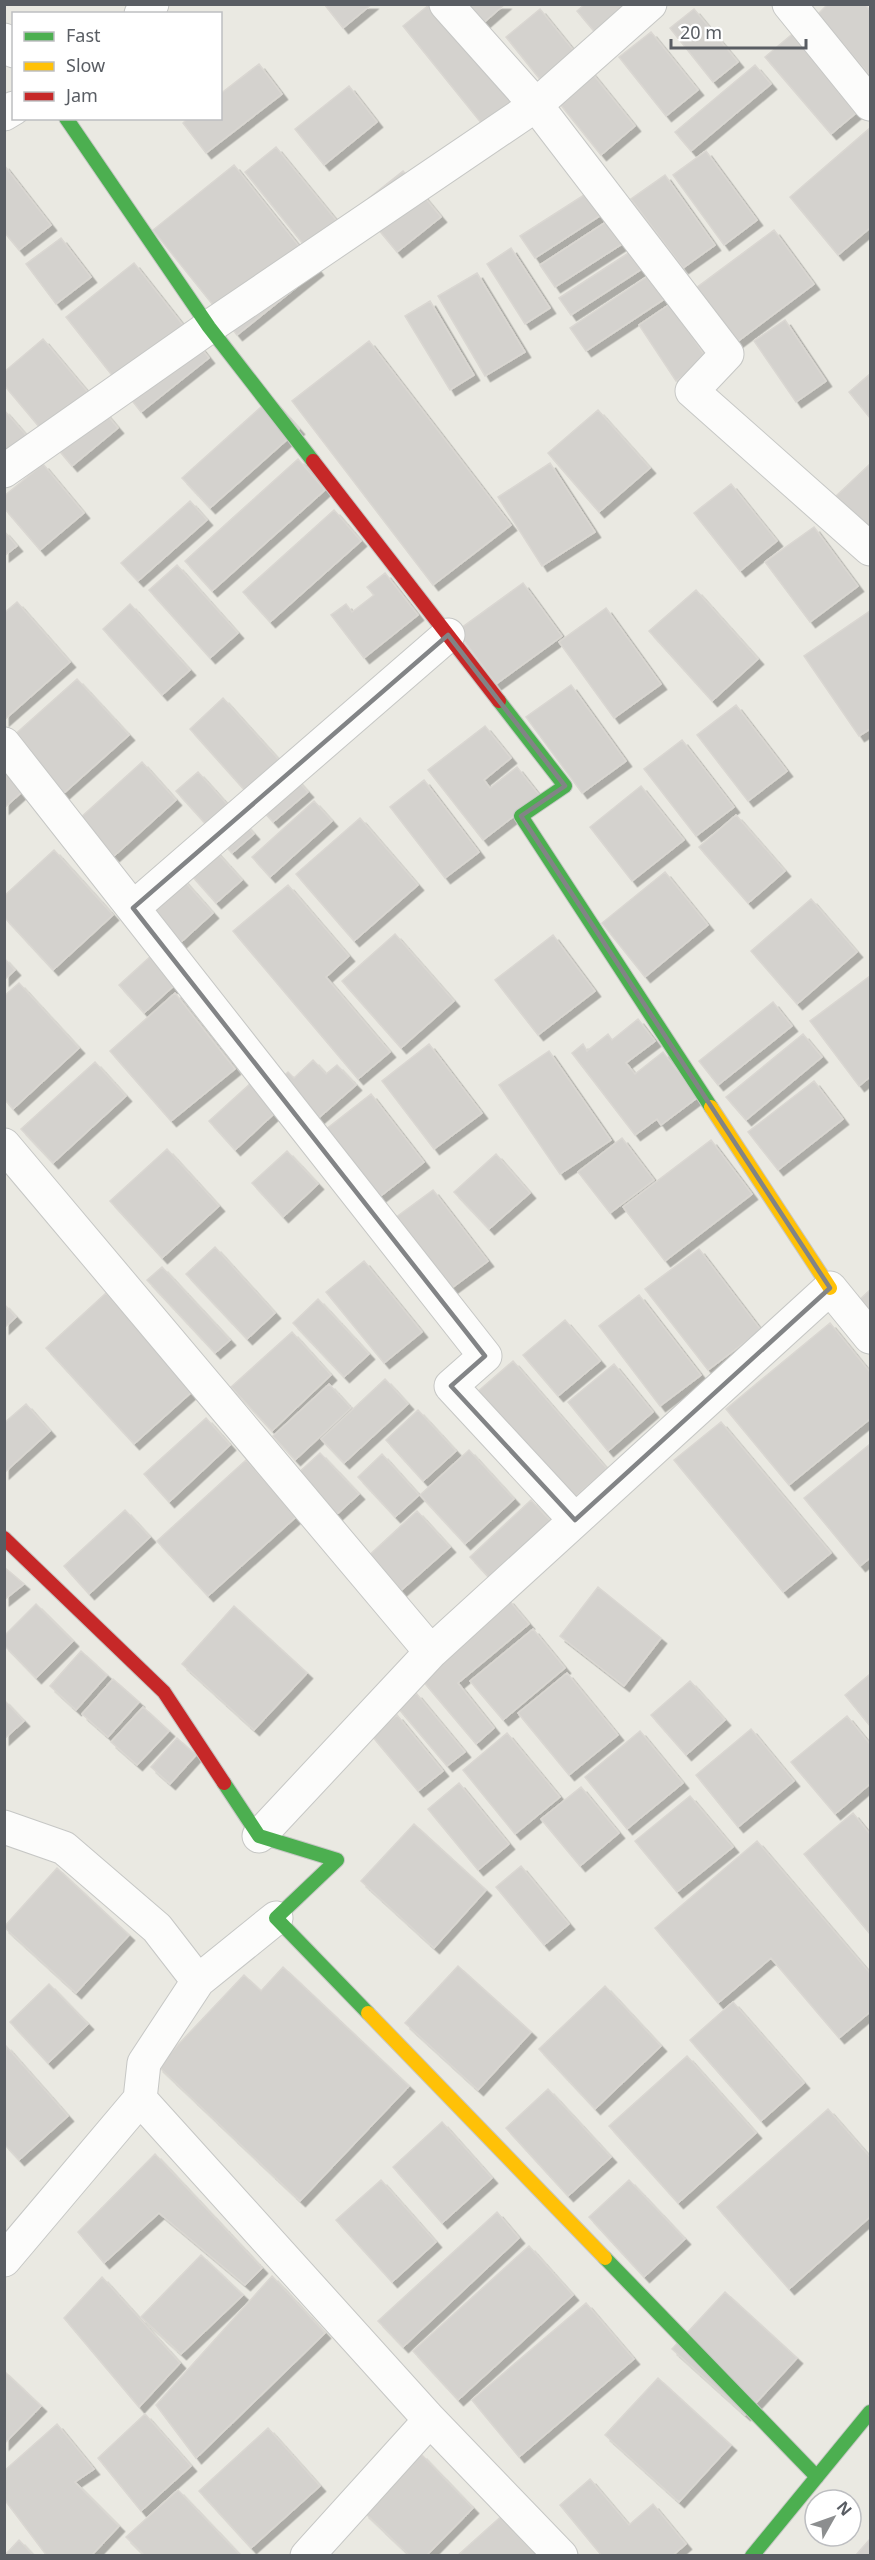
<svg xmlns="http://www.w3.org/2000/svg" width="875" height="2560" font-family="'Noto Sans',sans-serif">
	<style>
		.building { fill: #d4d2ce; stroke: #dad7d2; stroke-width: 1.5; filter: url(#shadow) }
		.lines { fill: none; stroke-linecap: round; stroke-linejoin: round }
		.street-casing { stroke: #c6c7c5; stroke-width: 35 }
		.fast-casing { stroke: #c6c7c5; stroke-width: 16 }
		.slow-casing { stroke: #c6c7c5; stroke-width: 16 }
		.jam-casing { stroke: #c6c7c5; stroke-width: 16 }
		.street { stroke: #fcfcfb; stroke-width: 33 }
		.fast { stroke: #4caf50; stroke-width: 14 }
		.slow { stroke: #ffc107; stroke-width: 14 }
		.jam { stroke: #c62828; stroke-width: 14 }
		.marked { fill: none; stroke: #828486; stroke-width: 4.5; stroke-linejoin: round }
	</style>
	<defs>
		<filter id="shadow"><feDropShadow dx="5.5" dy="5.5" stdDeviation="0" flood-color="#0004"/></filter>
	</defs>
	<rect width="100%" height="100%" fill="#eae9e2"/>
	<path class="building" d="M324 4H372L343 28Z
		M430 4 526 114 495 140 403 26Z
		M464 4H505L481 25Z
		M585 4H648L604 43 577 11Z
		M828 4H865L870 11V76L818 14Z
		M540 9 635 126 601 155 506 37Z
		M694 9 738 62 713 82 670 28Z
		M803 25 868 103 831 134 765 57Z
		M651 32 698 90 666 116 619 57Z
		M259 64 282 94 206 153 183 123 188 118H220V94Z
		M755 65 771 84 691 151 675 132Z
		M349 86 377 122 324 165 295 129Z
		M870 128V228L838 255 790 197Z
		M276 147 340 225 308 250 245 172Z
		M706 151 757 220 724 245 673 175Z
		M4 165 51 225 19 250 4 232Z
		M234 165 318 270 237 335 153 230Z
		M403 171 441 217 397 252 359 206Z
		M665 175 715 245 683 268 631 199Z
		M598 186 612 208 535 258 520 236Z
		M618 214 633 237 555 287 540 265Z
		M774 230 814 284 733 345 692 291Z
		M61 238 91 277 56 304 26 264Z
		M511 248 550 308 525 324 487 264Z
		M636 248 648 265 571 315 559 298Z
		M134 263 209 358 141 412 66 317Z
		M477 273 525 352 485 376 438 296Z
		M651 274 666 298 586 351 570 328Z
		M430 301 474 375 450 390 405 316Z
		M670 304 708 360 676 381 639 325Z
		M785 320 826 381 796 402 754 341Z
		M43 339 118 428 72 466 4 385V372Z
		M369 341 511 525 433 585 292 401Z
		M870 374V418L849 392Z
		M271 398 299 429 210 508 182 478Z
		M4 410 33 443 4 467Z
		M598 410 650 468 599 512 548 453Z
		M298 459 325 490 212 591 185 561Z
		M550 463 595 532 542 566 498 497Z
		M43 464 84 513 40 550 4 508V496Z
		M870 464V529L868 531 836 496Z
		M731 484 777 541 740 571 694 513Z
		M190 501 207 520 138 581 121 563Z
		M334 510 361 541 270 622 243 592Z
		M814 527 858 586 810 622 765 562Z
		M4 531 17 546 4 556Z
		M177 565 238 633 210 658 149 590Z
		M385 573 418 615 364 658 331 615 346 604 352 612 374 595 367 587Z
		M523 583 562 636 496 684 457 631Z
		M696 590 758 659 712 701 649 631Z
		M17 602 70 662 4 720V613Z
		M130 604 190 670 162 695 103 629Z
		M606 608 661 684 614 718 559 642Z
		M870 611V729L859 736 804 656Z
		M77 679 129 735 63 794 12 737Z
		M571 685 626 761 582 793 526 717Z
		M223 698 308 792 273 822 190 729Z
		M736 705 787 771 748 801 697 735Z
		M485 726 511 758 484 780 490 788 517 767 540 796 483 840 428 770Z
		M682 740 734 807 696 836 644 769Z
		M142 762 176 800 114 856 80 818Z
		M4 771 23 791 4 808Z
		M198 772 254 834 232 853 176 791Z
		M424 780 479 852 445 878 390 807Z
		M641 786 684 840 632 881 590 827Z
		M314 801 332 821 270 877 252 857Z
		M736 815 785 871 748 903 699 847Z
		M360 818 418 885 354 941 296 874Z
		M201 835 242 880 216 903 176 858Z
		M54 850 113 915 53 970 4 917V896Z
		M171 866 213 913 180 943 138 897Z
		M665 872 708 925 645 977 602 923Z
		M288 885 349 956 326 977 390 1052 358 1079 233 931Z
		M811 899 857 952 797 1004 751 951Z
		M395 934 454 1001 401 1048 342 981Z
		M553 935 595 991 538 1035 495 980Z
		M153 954 178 982 144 1013 119 985Z
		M4 958 15 970 4 980Z
		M870 976V1077L859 1086 810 1021Z
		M19 983 79 1048 13 1109 4 1099V996Z
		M175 993 235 1069 171 1121 110 1051Z
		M773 1002 792 1026 718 1085 699 1061Z
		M638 1019 655 1041 626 1063 635 1074 663 1052 698 1097 661 1125 657 1119 635 1135 572 1053 583 1044 587 1051 608 1034 612 1040Z
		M803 1034 822 1057 746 1120 726 1097Z
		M429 1044 482 1113 434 1149 382 1081Z
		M549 1051 611 1140 560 1174 499 1085Z
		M313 1060 326 1074 337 1065 356 1085 314 1122 278 1081 288 1072 294 1078Z
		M95 1062 126 1096 53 1163 21 1129Z
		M814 1081 843 1119 778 1170 748 1132Z
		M252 1082 278 1110 235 1150 209 1121Z
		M371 1094 424 1162 373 1202 320 1134Z
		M622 1138 654 1180 610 1213 578 1172Z
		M711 1140 752 1194 665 1261 623 1207Z
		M167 1149 219 1206 162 1258 110 1201Z
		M287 1151 318 1184 283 1217 252 1183Z
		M496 1154 530 1193 489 1229 454 1192Z
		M433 1190 488 1261 445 1293 391 1221Z
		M215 1247 275 1313 247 1339 186 1274Z
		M699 1249 761 1330 708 1370 645 1289Z
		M364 1261 422 1332 384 1363 326 1292Z
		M162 1267 230 1340 215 1353 147 1280Z
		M870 1290V1318L857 1302Z
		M106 1293 194 1390 134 1444 46 1348Z
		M639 1295 701 1375 660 1406 599 1326Z
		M318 1299 369 1354 344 1377 293 1323Z
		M4 1304 16 1317 4 1328Z
		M565 1320 600 1361 558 1396 523 1355Z
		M830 1323 870 1372V1419L789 1485 726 1409Z
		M292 1332 331 1375 272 1431 231 1387Z
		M513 1361 607 1469 570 1501 476 1393Z
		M614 1364 653 1412 608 1451 568 1402Z
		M385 1379 408 1404 344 1463 321 1439Z
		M329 1384 351 1408 295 1460 273 1436Z
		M26 1404 50 1431 4 1473V1423Z
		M418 1410 456 1451 423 1481 386 1440Z
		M206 1418 230 1445 169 1502 144 1474Z
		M721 1422 831 1553 783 1592 674 1460Z
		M870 1444V1558L860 1566 804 1498Z
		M469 1450 514 1499 465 1544 420 1495Z
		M320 1453 359 1494 335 1516 296 1475Z
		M382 1454 419 1495 395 1517 358 1477Z
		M246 1460 297 1516 208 1596 157 1541Z
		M531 1500 556 1527 494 1583 470 1557Z
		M125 1510 150 1537 89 1594 64 1566Z
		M417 1511 450 1547 397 1594 365 1559Z
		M4 1567 24 1584 4 1600Z
		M598 1587 661 1638 624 1686 560 1636Z
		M508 1599 529 1624 458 1683 494 1728 476 1744 417 1674Z
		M36 1604 73 1641 36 1678 4 1645V1636Z
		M234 1606 307 1673 254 1730 182 1664Z
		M533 1629 565 1668 503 1720 470 1681Z
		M81 1651 107 1675 76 1710 50 1686Z
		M567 1673 618 1735 569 1775 518 1713Z
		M870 1674V1726L845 1695Z
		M113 1679 139 1702 108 1737 82 1714Z
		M690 1681 725 1720 686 1755 651 1715Z
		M416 1693 465 1752 447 1766 398 1708Z
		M4 1700 24 1721 4 1739Z
		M143 1707 169 1731 137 1765 111 1742Z
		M397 1715 443 1771 418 1791 372 1736Z
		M847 1716 870 1744V1784L835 1814 791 1762Z
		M751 1729 794 1781 738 1827 696 1775Z
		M640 1731 683 1783 627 1829 585 1777Z
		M507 1733 560 1797 515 1834 463 1770Z
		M177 1738 196 1755 170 1784 151 1767Z
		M459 1783 509 1844 478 1870 428 1809Z
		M581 1787 619 1833 580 1866 541 1819Z
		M690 1796 733 1847 677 1892 635 1841Z
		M853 1813 870 1834V1934L804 1854Z
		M414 1824 486 1890 434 1948 361 1881Z
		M757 1841 870 1973V2012L839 2038 771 1958 718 2003 655 1928Z
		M521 1866 569 1924 544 1945 496 1887Z
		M57 1868 129 1935 76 1993 4 1927Z
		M458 1966 531 2032 478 2090 405 2023Z
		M283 1967 409 2086 300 2201 158 2066 244 1975 261 1991Z
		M49 1984 88 2024 48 2063 10 2022Z
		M605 1986 661 2046 595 2109 539 2049Z
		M733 2002 804 2083 761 2121 690 2040Z
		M6 2046 68 2116 19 2160 4 2144Z
		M687 2056 756 2133 678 2203 609 2126Z
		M548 2089 611 2157 568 2196 506 2128Z
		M828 2109 870 2157V2217L789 2289 717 2207Z
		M442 2122 492 2178 442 2223 393 2167Z
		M155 2154 262 2268 245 2285 159 2213 104 2263 78 2232Z
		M381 2180 436 2242 392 2282 336 2220Z
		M629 2180 685 2239 644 2277 589 2217Z
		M497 2212 519 2238 403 2347 378 2321Z
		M529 2246 573 2295 458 2400 413 2351Z
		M201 2255 243 2295 181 2354 141 2317Z
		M272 2276 325 2333 196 2458 156 2405Z
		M102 2277 180 2363 139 2407 64 2318Z
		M725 2292 797 2358 745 2415 672 2349Z
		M586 2303 634 2359 519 2457 472 2400Z
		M4 2371 41 2406 4 2444Z
		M658 2378 731 2445 679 2502 605 2435Z
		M145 2414 191 2466 141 2511 98 2458Z
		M57 2424 94 2469 75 2482 119 2526 91 2556H47L4 2499V2471Z
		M268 2428 320 2486 251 2548 199 2491Z
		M421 2454 473 2508 426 2556H410L364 2512Z
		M590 2479 629 2525 653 2504 686 2544 672 2556H602L560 2505Z
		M178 2490 241 2556H145L126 2537Z
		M506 2512 544 2556H457Z
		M870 2539V2556H855Z
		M19 2540 34 2556H4Z"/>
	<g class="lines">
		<g class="street-casing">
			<path id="street" d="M446 4 536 105 727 354 692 391 870 549
				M789 4 870 104
				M141 14 152 4
				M4 40 14 51
				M4 114 14 108
				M4 471 209 327 536 105 650 4
				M4 744 485 1356 451 1386 575 1520
				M133 908 448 635
				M4 1145 431 1652 830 1288 870 1337
				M4 1827 64 1848 157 1928 198 1981 144 2063 140 2099
				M259 1836 431 1652
				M198 1981 276 1918
				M4 2260 140 2099 430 2420 561 2556
				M307 2556 430 2420"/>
		</g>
		<g class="fast-casing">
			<path id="fast" d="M66 118 209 327 313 461
				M499 701 565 786 521 816 711 1107
				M224 1783 259 1836 337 1860 276 1918 368 2013
				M605 2258 817 2477
				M752 2556 870 2412"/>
		</g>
		<g class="slow-casing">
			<path id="slow" d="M711 1107 830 1288
				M368 2013 605 2258"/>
		</g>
		<g class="jam-casing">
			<path id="jam" d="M313 461 499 701
				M4 1538 164 1692 224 1783"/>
		</g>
		<use href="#street" class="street"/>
		<use href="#fast" class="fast"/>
		<use href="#slow" class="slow"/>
		<use href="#jam" class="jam"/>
	</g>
	<path class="marked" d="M448 635 565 786 521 816 830 1288 575 1520 451 1386 485 1356 133 908Z"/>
	<rect width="875" height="2560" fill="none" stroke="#595d63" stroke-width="12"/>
	<rect x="12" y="12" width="210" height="108" fill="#ffffff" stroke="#bdbec1" stroke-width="1.5"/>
	<rect x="24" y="32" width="30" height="9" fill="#4caf50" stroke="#bdbec1" stroke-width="1.5"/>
	<text x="66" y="42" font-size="18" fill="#595d63">Fast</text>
	<rect x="24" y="62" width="30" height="9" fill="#ffc107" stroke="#bdbec1" stroke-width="1.5"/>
	<text x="66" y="72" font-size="18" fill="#595d63">Slow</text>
	<rect x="24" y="92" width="30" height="9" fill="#c62828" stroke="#bdbec1" stroke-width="1.5"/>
	<text x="66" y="102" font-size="18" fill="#595d63">Jam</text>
	<g transform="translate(833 2518) rotate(50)"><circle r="28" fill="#ffffff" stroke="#bdbec1" stroke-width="1.5"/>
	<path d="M0-4.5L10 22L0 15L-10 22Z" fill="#8c8e8f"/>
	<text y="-9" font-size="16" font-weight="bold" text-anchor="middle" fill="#595d63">N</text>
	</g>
	<path d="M671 39v9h135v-9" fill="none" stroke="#595d63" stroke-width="3"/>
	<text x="680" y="39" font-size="18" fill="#595d63" stroke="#ffffff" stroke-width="4.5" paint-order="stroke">20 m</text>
</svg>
